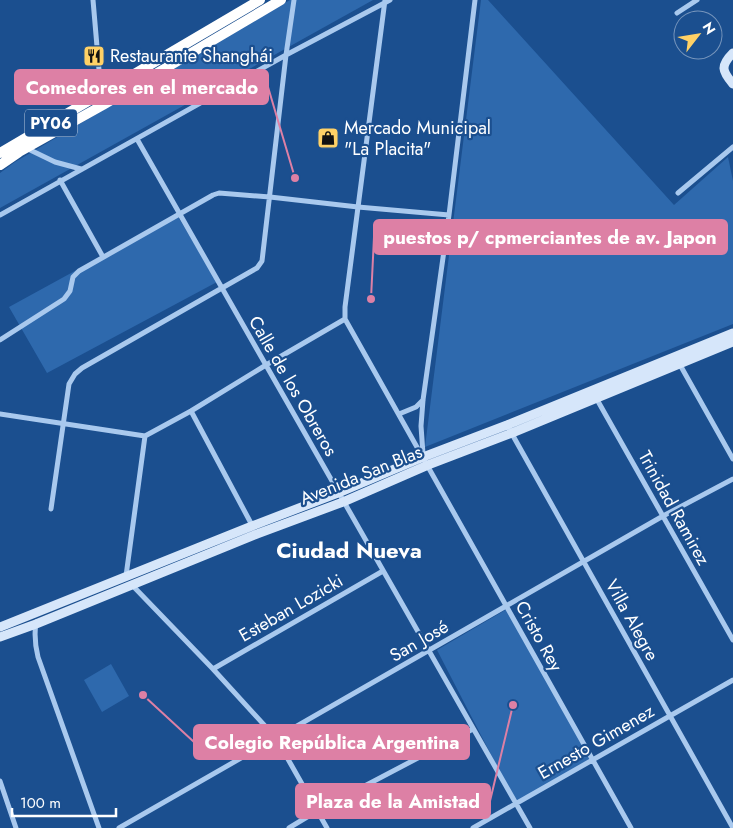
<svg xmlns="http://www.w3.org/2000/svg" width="733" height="828" font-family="Jost,sans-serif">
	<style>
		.green { fill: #2e69ad }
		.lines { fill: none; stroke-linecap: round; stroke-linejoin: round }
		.street { stroke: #a9c9ee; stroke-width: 5 }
		.secondary { stroke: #d6e6fa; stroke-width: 9 }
		.highway { stroke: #fff; stroke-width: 10 }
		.labels { text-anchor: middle; stroke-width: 4.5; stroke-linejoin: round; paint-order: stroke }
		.shield { fill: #1b4f8f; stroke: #bbcadd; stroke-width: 1 }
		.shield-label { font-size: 16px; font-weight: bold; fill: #fff }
		.poi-label { font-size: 18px; fill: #fff; stroke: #1b4f8f; text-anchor: start }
		.street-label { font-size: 18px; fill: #fff; stroke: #1b4f8f }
		.district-label { font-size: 22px; font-weight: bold; fill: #fff; stroke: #1b4f8f }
		.leader { fill: none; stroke: #dd80a5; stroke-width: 2 }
		.callout-dot { fill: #dd80a5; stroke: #1b4f8f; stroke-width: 2 }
		.callout { fill: #dd80a5; stroke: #dd80a5; stroke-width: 2 }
		.callout-label { font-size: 19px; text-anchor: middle; font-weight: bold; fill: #fff }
	</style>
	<rect width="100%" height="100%" fill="#1b4f8f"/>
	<path class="green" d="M290 0H373L0 208V173L15 162Z
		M481 0H488L674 205 728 157 733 181V324L425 447Z
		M177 215 217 282 47 373 9 307Z
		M507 609 593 760 516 803 437 650Z
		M111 664 129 696 102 712 84 680Z"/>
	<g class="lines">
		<path class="street" d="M93 0 101 93
			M385 0 345 307V319L631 828
			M677 13 697 0
			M137 139 530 828
			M26 148 55 162 81 169
			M60 180 103 257
			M678 193 733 147
			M0 215 286 55 390 0
			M0 340 64 299 70 291 73 277 79 271 213 195 219 193 270 197 358 207 449 215
			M679 363 733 459
			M595 396 733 640
			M191 411 253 527
			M0 414 145 436 191 411 266 365 345 319
			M399 414 416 407 423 400
			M507 425 733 828
			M423 454 421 426 423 400 449 215 475 0
			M51 509 69 384 75 374 82 368 257 268 262 261 286 55 294 0
			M126 576 145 436
			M132 585 213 669 276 738 327 828
			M36 622C34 635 35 645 38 657L99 828
			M213 669 383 571
			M0 781 16 828
			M119 828 663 516 733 479
			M289 828 317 811 473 729
			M473 828 733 680"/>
		<path class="secondary" d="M733 53C720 66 722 71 733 84
			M0 627 252 526 338 493 423 457 507 425 733 333
			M0 637 36 624 257 534 343 502 428 465 512 433 733 342"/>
		<path class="highway" d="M0 153 260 0
			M0 165 19 152 103 105 281 0"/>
	</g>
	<defs>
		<g id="restaurant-square" transform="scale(1.125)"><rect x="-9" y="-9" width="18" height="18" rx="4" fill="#ffd166" stroke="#1b4f8f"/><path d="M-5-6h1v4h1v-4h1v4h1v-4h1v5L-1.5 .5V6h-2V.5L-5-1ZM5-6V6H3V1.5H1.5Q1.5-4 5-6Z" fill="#111"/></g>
		<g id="shop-square" transform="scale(1.125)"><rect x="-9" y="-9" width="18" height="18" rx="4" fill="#ffd166" stroke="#1b4f8f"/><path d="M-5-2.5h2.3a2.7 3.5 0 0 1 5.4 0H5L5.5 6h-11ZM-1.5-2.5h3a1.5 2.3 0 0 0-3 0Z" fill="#111"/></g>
	</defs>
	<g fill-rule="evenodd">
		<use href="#restaurant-square" x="94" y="56"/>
		<use href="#shop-square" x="328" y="138"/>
	</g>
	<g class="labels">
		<rect class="shield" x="25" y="109.5" width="52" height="27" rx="4"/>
		<g class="shield-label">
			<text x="51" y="129">PY06</text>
		</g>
		<g class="poi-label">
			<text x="110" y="62">Restaurante Shanghái</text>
			<text x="344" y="134">Mercado Municipal<tspan x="344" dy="21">"La Placita"</tspan></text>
		</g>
		<g class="street-label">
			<text transform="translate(293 386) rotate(60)" y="6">Calle de los Obreros</text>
			<text transform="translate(361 475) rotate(-22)" y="6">Avenida San Blas</text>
			<text transform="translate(674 508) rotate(61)" y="6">Trinidad Ramirez</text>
			<text transform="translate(291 608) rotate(-30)" y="6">Esteban Lozicki</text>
			<text transform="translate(632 620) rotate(61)" y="6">Villa Alegre</text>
			<text transform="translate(539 636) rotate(61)" y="6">Cristo Rey</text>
			<text transform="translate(419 641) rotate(-30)" y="6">San José</text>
			<text transform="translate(596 742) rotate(-30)" y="6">Ernesto Gimenez</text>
		</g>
		<g class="district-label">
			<text x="349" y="558">Ciudad Nueva</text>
		</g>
	</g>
	<path class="leader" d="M295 178L268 87M371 299L374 237M143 695L194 742M513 705L490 801"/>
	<g class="callout-dot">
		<circle cx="295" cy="178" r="5"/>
		<circle cx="371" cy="299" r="5"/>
		<circle cx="143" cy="695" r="5"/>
		<circle cx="513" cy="705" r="5"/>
	</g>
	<g class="callout">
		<rect x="15" y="70" width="253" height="34" rx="5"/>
		<rect x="374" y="220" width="353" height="34" rx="5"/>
		<rect x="194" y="725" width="275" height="34" rx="5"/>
		<rect x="296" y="784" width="194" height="34" rx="5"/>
	</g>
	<g class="callout-label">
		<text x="142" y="94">Comedores en el mercado</text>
		<text x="550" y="244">puestos p/ cpmerciantes de av. Japon</text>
		<text x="332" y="749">Colegio República Argentina</text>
		<text x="393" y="808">Plaza de la Amistad</text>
	</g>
	<g transform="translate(698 35) rotate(59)"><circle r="24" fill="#1b4f8f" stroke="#7695bc"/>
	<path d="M0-4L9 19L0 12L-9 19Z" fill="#ffd166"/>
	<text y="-8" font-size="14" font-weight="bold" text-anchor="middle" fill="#ffffff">N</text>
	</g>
	<path d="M12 808v8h104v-8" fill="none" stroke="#ffffff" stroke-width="2.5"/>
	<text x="20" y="808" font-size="15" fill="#ffffff" stroke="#1b4f8f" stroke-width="4" paint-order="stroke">100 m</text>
</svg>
